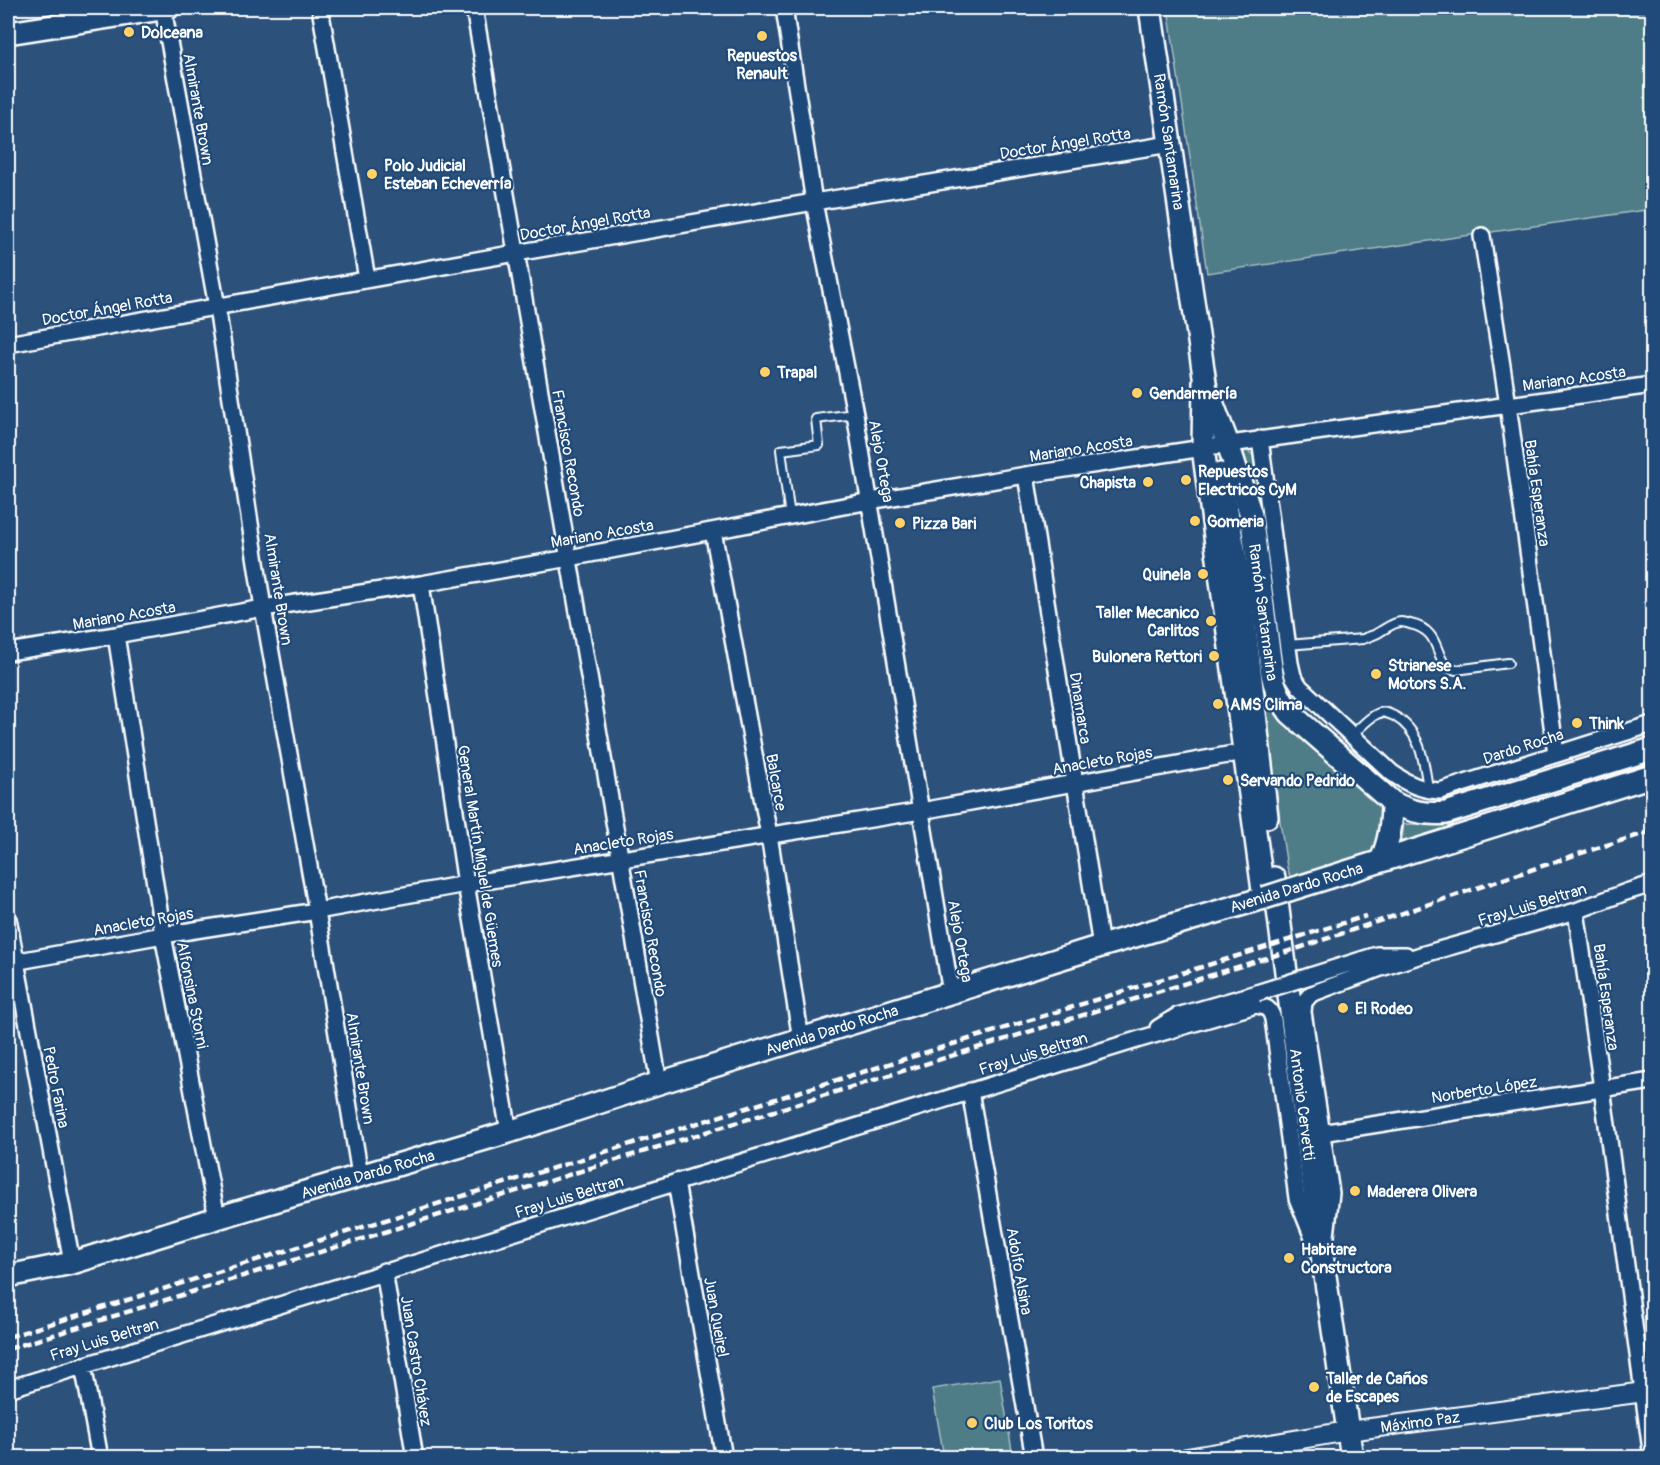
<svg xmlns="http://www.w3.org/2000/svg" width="1660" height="1465" font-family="Pangolin,sans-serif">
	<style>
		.green { fill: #4f7d87; stroke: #a7bec3; stroke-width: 1.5 }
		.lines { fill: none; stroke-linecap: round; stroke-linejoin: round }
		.service-casing { stroke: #fff; stroke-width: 12 }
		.minor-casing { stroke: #fff; stroke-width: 20 }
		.tertiary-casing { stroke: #fff; stroke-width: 22 }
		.secondary-casing { stroke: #fff; stroke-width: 26 }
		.service { stroke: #1f4a7a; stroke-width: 8 }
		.minor { stroke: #1f4a7a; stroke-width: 15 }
		.tertiary { stroke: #1f4a7a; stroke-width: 18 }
		.secondary { stroke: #1f4a7a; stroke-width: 21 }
		.rail { stroke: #fff; stroke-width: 4.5; stroke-dasharray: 9 4.5; stroke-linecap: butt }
		.minor-bridge-casing { stroke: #fff; stroke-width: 20; stroke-linecap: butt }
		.secondary-bridge-casing { stroke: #fff; stroke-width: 26; stroke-linecap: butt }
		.minor-bridge { stroke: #1f4a7a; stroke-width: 15 }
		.secondary-bridge { stroke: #1f4a7a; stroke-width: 21 }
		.poi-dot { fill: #ffd166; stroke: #1f4a7a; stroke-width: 2 }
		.labels { text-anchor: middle; stroke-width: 4.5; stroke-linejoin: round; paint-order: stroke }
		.poi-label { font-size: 16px; font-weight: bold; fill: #fff; stroke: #1f4a7a; text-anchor: start }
		.street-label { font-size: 16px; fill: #fff; stroke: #1f4a7a }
	</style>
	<rect width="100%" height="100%" fill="#2c517b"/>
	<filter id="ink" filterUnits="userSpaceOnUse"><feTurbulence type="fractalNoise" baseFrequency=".0167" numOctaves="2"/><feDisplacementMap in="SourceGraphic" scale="12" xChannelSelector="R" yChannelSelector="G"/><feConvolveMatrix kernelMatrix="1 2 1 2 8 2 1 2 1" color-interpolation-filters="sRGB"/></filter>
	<g filter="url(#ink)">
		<path class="green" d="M1168 8H1652V209L1207 273Z
			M1245 449 1254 456 1261 511 1239 459Z
			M1257 671 1262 673 1264 687 1282 713 1379 800C1387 820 1382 836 1371 853L1299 878 1290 876 1287 867Z
			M1404 824 1454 825 1401 847Z
			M1000 1378 1013 1457H944L932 1389Z"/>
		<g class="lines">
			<g class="service-casing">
				<path id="service" d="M790 517 781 450 819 445 816 419 855 414
					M1287 645 1363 639C1367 637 1372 636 1376 634 1384 630 1393 622 1401 622 1404 622 1407 623 1410 624 1446 631 1431 666 1456 670L1508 663
					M1352 735C1359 729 1368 718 1377 714 1383 711 1388 713 1394 716 1421 731 1424 761 1428 789"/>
			</g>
			<g class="minor-casing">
				<path id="minor" d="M163 8 217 307 263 608 317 911 360 1175
					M320 8 367 279
					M474 8 659 1083
					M784 8 814 202 855 414 951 993
					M1482 236 1508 405 1556 754
					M8 344 516 253 814 202 1170 144
					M1260 439 1290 663 1293 676 1300 687 1392 773C1408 784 1421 790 1440 791L1652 724
					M1216 446 1652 385
					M1026 475 1101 946
					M713 531 769 835 801 1040
					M421 584 466 884 509 1132
					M116 635 163 935 217 1218
					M8 652 116 635 263 608 421 584 569 558 870 501 1026 475 1203 448
					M1576 911 1602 1088 1652 1458
					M8 918 72 1263
					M8 963 163 935 317 911 466 884 921 811 1244 752
					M1310 976 1377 955H1406
					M1158 1028 1177 1016 1257 993
					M970 1091 1034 1458
					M1321 1133 1652 1081
					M676 1182 724 1458
					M1326 1236 1331 1193 1303 1012 1304 1002 1311 994 1381 968 1421 955 1576 911 1626 892 1652 884
					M384 1271 415 1458
					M83 1365 100 1458
					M8 1389 1140 1039 1256 1005C1266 1007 1270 1008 1273 1019L1297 1198 1315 1243"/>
			</g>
			<g class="tertiary-casing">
				<g id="tertiary">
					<path id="s1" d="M1187 1458 1348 1431 1652 1391"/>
				</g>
			</g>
			<g class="secondary-casing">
				<g id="secondary">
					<path id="s2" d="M1150 8 1207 396"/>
					<path d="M8 33 168 8"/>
					<path id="s3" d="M1209 394 1228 444 1251 515 1272 674C1275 690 1281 701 1290 713L1392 802C1410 812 1426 815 1446 813L1652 749"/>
					<path d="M1220 474 1239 576 1267 817"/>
					<path d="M1381 860C1390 841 1392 822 1392 802"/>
					<path id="s4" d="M1274 878 1323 1262 1352 1458"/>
					<path d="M1289 890 1652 776"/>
					<path id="s5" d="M8 1276 72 1263 217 1218 509 1132 659 1083 1101 946 1264 898 1203 448 1204 382"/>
				</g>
			</g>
			<use href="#service" class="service"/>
			<use href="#minor" class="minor"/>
			<use href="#tertiary" class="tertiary"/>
			<use href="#secondary" class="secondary"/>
			<path class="rail" d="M8 1337 1366 916
				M8 1349 1302 947 1578 854 1652 831"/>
			<g class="minor-bridge-casing">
				<path id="minor-bridge" d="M1257 993 1310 976"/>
			</g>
			<g class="secondary-bridge-casing">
				<path id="secondary-bridge" d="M1264 898 1289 890"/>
			</g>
			<use href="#minor-bridge" class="minor-bridge"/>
			<use href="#secondary-bridge" class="secondary-bridge"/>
		</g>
	</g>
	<g class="poi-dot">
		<circle cx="129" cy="32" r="6"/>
		<circle cx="762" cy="36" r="6"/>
		<circle cx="372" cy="174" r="6"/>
		<circle cx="765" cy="372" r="6"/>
		<circle cx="1137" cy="393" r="6"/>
		<circle cx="1186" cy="480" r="6"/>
		<circle cx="1148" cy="482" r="6"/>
		<circle cx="1195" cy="521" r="6"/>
		<circle cx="900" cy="523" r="6"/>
		<circle cx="1203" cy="574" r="6"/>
		<circle cx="1211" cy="621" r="6"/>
		<circle cx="1214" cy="656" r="6"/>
		<circle cx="1376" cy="674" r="6"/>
		<circle cx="1218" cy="704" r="6"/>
		<circle cx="1577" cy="723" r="6"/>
		<circle cx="1228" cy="780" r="6"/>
		<circle cx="1343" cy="1008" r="6"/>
		<circle cx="1355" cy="1191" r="6"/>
		<circle cx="1289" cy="1258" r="6"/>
		<circle cx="1314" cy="1387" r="6"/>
		<circle cx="972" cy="1423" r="6"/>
	</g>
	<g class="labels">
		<g class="poi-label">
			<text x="141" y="38">Dolceana</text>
			<text x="762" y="61" text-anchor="middle">Repuestos<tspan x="762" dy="18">Renault</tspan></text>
			<text x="384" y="171">Polo Judicial<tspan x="384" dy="18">Esteban Echeverría</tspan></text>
			<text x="777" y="378">Trapal</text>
			<text x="1149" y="399">Gendarmería</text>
			<text x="1198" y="477">Repuestos<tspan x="1198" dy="18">Electricos CyM</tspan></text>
			<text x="1136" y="488" text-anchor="end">Chapista</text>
			<text x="1207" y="527">Gomeria</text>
			<text x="912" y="529">Pizza Bari</text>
			<text x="1191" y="580" text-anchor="end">Quinela</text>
			<text x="1199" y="618" text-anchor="end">Taller Mecanico<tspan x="1199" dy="18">Carlitos</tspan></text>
			<text x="1202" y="662" text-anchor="end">Bulonera Rettori</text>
			<text x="1388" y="671">Strianese<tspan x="1388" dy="18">Motors S.A.</tspan></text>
			<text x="1230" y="710">AMS Clima</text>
			<text x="1589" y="729">Think</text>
			<text x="1240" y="786">Servando Pedrido</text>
			<text x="1355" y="1014">El Rodeo</text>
			<text x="1367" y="1197">Maderera Olivera</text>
			<text x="1301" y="1255">Habitare<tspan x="1301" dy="18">Constructora</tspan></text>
			<text x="1326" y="1384">Taller de Caños<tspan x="1326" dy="18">de Escapes</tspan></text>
			<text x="984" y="1429">Club Los Toritos</text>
		</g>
		<g class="street-label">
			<text transform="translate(199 109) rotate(80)" y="6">Almirante Brown</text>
			<text dy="6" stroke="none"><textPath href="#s2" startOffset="135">Ramón Santamarina</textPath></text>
			<text transform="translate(1065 143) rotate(-9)" y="6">Doctor Ángel Rotta</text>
			<text transform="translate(585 223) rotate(-10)" y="6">Doctor Ángel Rotta</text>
			<text transform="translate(107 308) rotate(-10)" y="6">Doctor Ángel Rotta</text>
			<text transform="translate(1574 378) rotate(-8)" y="6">Mariano Acosta</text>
			<text transform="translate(1081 448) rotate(-9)" y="6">Mariano Acosta</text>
			<text transform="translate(569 453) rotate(80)" y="6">Francisco Recondo</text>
			<text transform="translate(882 461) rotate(80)" y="6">Alejo Ortega</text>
			<text transform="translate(1538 493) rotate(82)" y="6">Bahía Esperanza</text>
			<text transform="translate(602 533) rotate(-10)" y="6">Mariano Acosta</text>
			<text transform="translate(279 589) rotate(81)" y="6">Almirante Brown</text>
			<text dy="6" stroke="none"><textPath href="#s3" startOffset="226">Ramón Santamarina</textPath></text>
			<text transform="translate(124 615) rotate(-10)" y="6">Mariano Acosta</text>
			<text transform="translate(1081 708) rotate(81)" y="6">Dinamarca</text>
			<text transform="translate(1523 746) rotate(-18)" y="6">Dardo Rocha</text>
			<text transform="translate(1102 760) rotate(-10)" y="6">Anacleto Rojas</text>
			<text transform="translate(777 782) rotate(80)" y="6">Balcarce</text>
			<text transform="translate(623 841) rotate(-9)" y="6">Anacleto Rojas</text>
			<text transform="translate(481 856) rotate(81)" y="6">General Martín Miguel de Güemes</text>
			<text transform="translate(1296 887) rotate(-17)" y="6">Avenida Dardo Rocha</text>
			<text transform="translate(1532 904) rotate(-17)" y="6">Fray Luis Beltran</text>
			<text transform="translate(143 921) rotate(-10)" y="6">Anacleto Rojas</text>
			<text transform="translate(651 933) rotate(80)" y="6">Francisco Recondo</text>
			<text transform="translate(961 941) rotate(80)" y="6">Alejo Ortega</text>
			<text transform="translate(193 995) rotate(79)" y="6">Alfonsina Storni</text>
			<text transform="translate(1607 997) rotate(82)" y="6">Bahía Esperanza</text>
			<text dy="6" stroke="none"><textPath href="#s5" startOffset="860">Avenida Dardo Rocha</textPath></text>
			<text transform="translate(1033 1053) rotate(-17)" y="6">Fray Luis Beltran</text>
			<text transform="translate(361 1068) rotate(81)" y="6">Almirante Brown</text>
			<text transform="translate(57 1087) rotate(79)" y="6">Pedro Farina</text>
			<text transform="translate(1484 1089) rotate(-9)" y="6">Norberto López</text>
			<text dy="6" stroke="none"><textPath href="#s4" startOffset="228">Antonio Cervetti</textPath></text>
			<text dy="6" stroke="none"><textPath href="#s5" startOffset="374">Avenida Dardo Rocha</textPath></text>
			<text transform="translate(569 1196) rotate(-17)" y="6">Fray Luis Beltran</text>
			<text transform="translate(1020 1271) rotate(80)" y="6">Adolfo Alsina</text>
			<text transform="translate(717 1317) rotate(80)" y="6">Juan Queirel</text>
			<text transform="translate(104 1339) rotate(-17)" y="6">Fray Luis Beltran</text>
			<text transform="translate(417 1361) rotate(81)" y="6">Juan Castro Chávez</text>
			<text dy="6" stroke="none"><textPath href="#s1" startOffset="236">Máximo Paz</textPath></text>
		</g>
	</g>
	<rect width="1660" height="1465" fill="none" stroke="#1f4a7a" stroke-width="30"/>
	<rect x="15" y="15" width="1630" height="1435" fill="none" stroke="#fff" stroke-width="2" filter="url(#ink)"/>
</svg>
